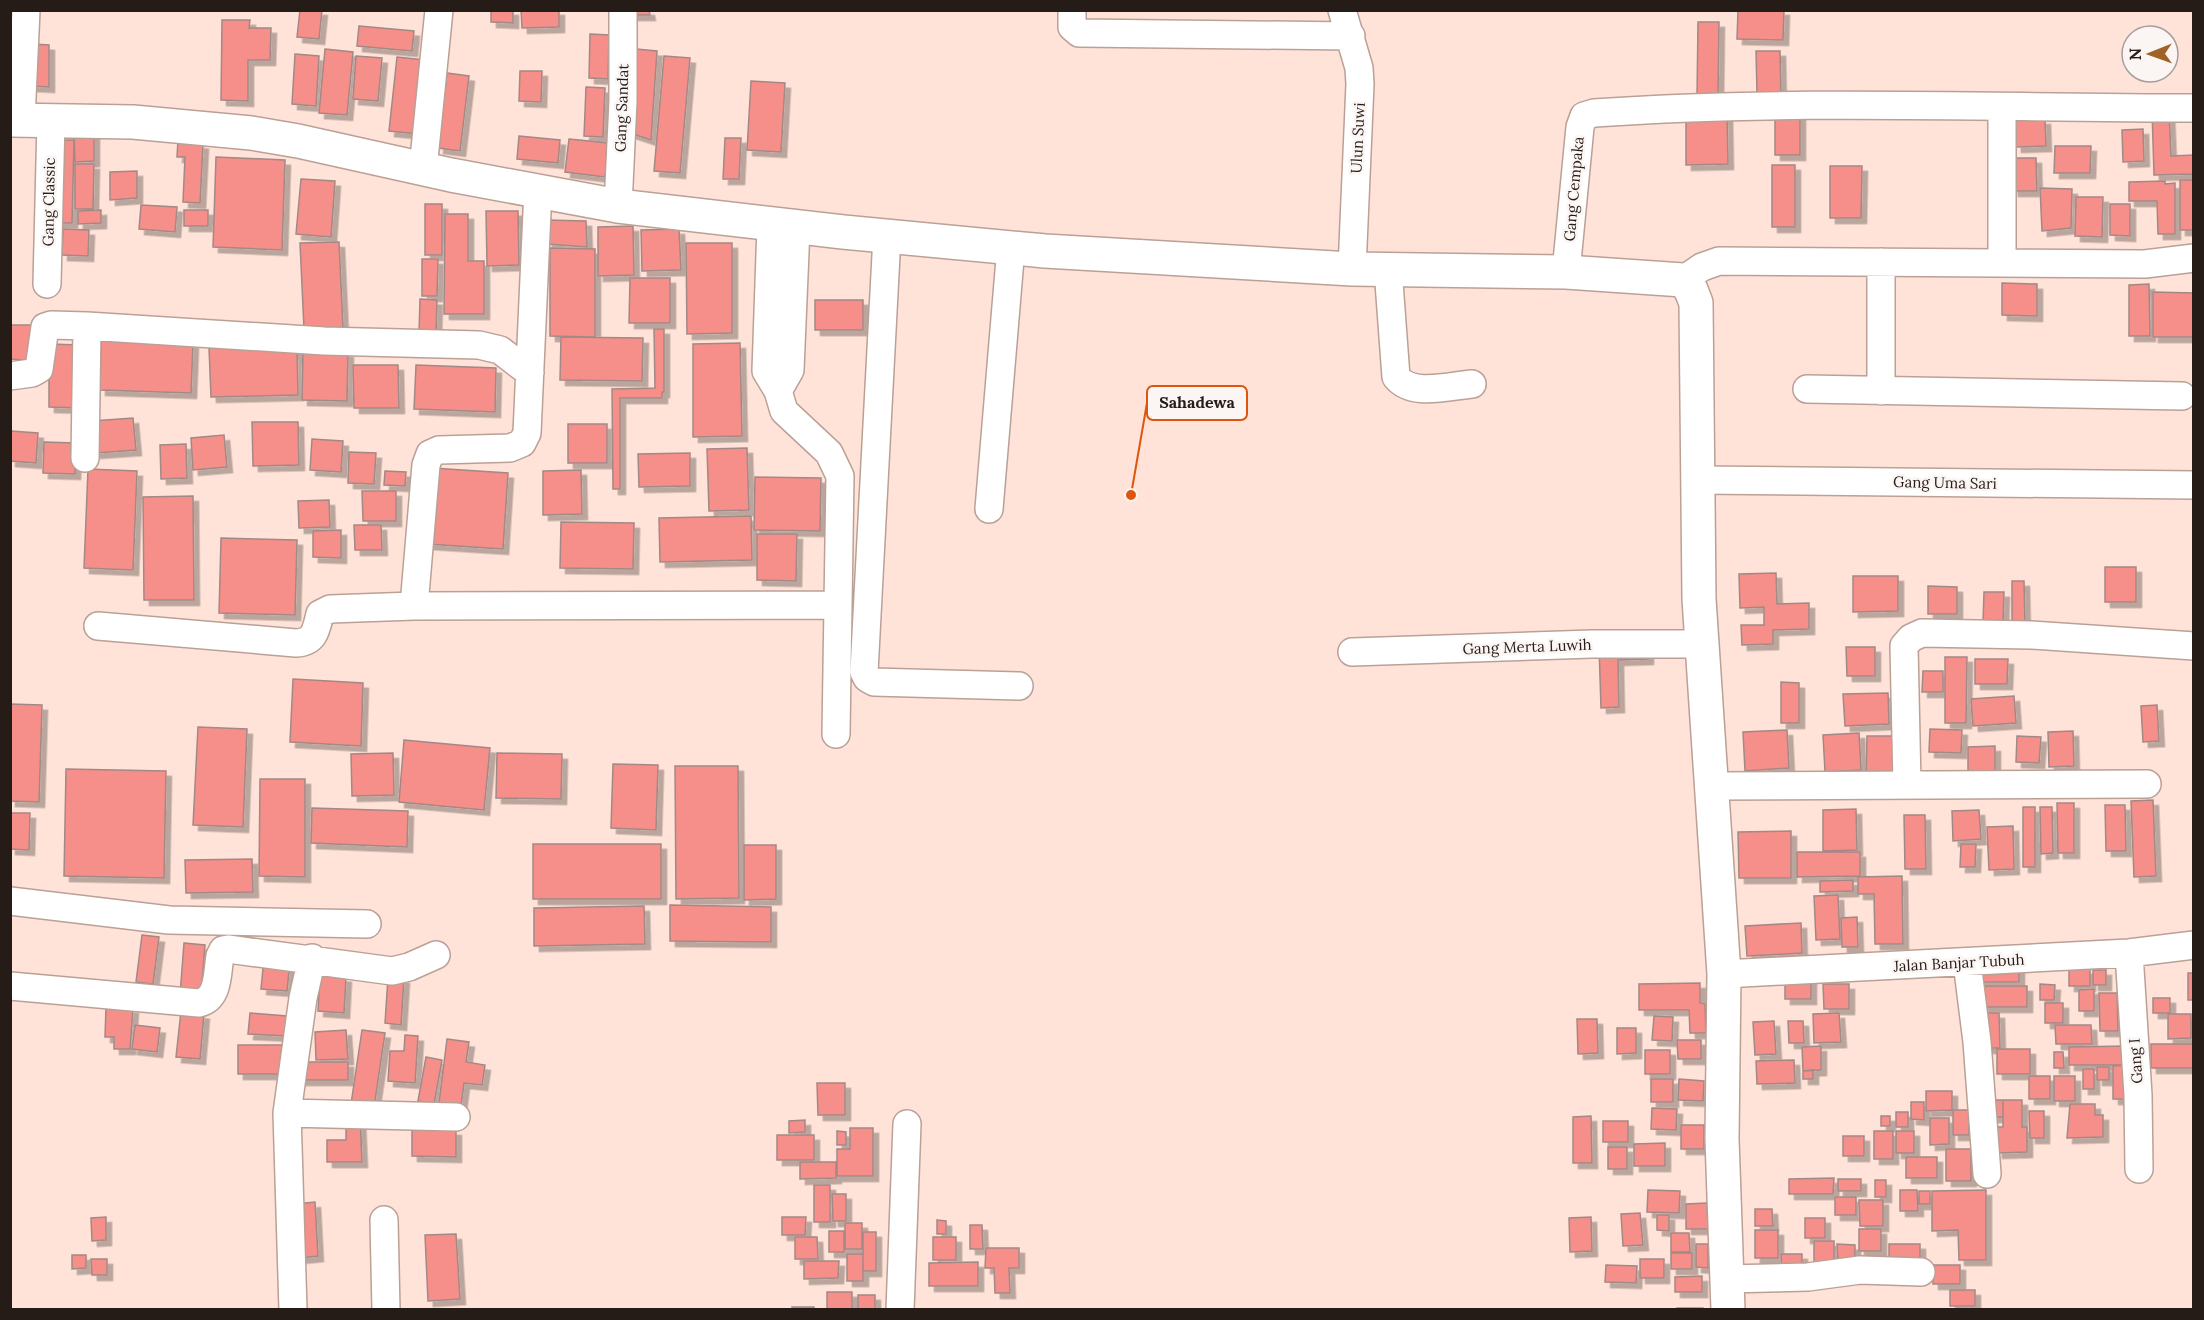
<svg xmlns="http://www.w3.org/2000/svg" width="2204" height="1320" font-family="Lora,serif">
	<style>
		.building { fill: #f68f89; stroke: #a48886; stroke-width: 1.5; filter: url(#shadow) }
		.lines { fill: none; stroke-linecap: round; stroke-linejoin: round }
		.minor-casing { stroke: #bba096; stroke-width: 30 }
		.tertiary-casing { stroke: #bba096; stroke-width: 36 }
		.minor { stroke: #fff; stroke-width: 27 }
		.tertiary { stroke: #fff; stroke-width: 33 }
		.labels { text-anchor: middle; stroke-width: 5; stroke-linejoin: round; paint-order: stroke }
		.street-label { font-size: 15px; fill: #251b17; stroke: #fbf5f3 }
		.leader { fill: none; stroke: #de560d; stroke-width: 2 }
		.callout-dot { fill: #de560d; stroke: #fbf5f3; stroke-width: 2 }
		.callout { fill: #fbf5f3; stroke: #de560d; stroke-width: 2 }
		.callout-label { font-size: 16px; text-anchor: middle; font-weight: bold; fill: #251b17 }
	</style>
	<defs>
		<filter id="shadow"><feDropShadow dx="5.5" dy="5.5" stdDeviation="0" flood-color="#0004"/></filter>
	</defs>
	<rect width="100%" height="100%" fill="#ffe3d8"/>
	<path class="building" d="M300 10H322L319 39 297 37Z
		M491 10H513V23L491 22Z
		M521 10H559V27L522 28Z
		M628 10H649L650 15H628Z
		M1738 10H1784L1783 40 1737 39Z
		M222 20H250L249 28H271L270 60H248V101L221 100Z
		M1698 22H1719L1718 96H1697Z
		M359 26 414 31 412 51 357 46Z
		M590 34 609 35 608 79 589 78Z
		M32 44 49 45V87L31 86Z
		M325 49 353 52 347 115 319 113Z
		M636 49 657 51 651 140 627 132Z
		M1756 51H1780L1781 95H1757Z
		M295 54 319 56 316 106 292 104Z
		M356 56 382 58 378 101 353 99Z
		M664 56 690 58 680 173 654 171Z
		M397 57 425 60 418 134 389 131Z
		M520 71H542L541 102 519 101Z
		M447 73 469 76 460 151 438 148Z
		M751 81 785 83 781 152 747 150Z
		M586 87 605 88 603 137 584 136Z
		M1800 106V155H1775V107Z
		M2152 110H2169L2171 156 2194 155V174L2154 175Z
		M1686 111H1727L1728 164 1686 165Z
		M2045 119 2046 146 2016 147 2015 120Z
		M2143 129 2144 161 2123 162 2122 130Z
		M94 133V161L75 162 74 134Z
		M519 136 560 140 558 163 517 159Z
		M725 138H741L739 179H723Z
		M569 139 609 143 605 177 565 172Z
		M55 140H74L72 223H53Z
		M178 140 203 144 200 203 183 202 185 157H177Z
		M2055 146H2091L2090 173H2054Z
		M216 157 285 160 282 250 213 247Z
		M2012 158H2036L2037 191H2013Z
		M75 164H94L93 209H75Z
		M1772 165H1795V227H1772Z
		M1830 166H1862L1861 218H1830Z
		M137 171V198L110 200V172Z
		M301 179 335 181 331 237 296 234Z
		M2180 180H2194V230H2180Z
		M2165 181V184L2175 183V234H2158L2157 201H2129V182Z
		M2040 188 2072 189 2071 228 2042 231Z
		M2076 197H2103L2102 237 2075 236Z
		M425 204H442V255H425Z
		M2110 204H2130V236L2110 235Z
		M141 205 177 207 175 232 139 229Z
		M101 210V223L78 224V211Z
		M184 210H208V226H184Z
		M486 211H518L519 265 487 266Z
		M445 214H468V261H484V314H444Z
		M547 220 586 221 587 247 547 244Z
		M633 226 634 275 598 276V227Z
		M63 229 89 230 88 256 62 255Z
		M679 229 681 270 642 271 641 230Z
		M339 242 343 328 304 329 300 243Z
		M686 243H732V333L687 334Z
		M550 248 595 249V337L550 336Z
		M422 259H438L437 296H422Z
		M630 278H670V323H629Z
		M2002 283 2037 284V316L2002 315Z
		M2149 284 2150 336H2129V285Z
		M2153 292 2194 293V337H2153Z
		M420 299 437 300 436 334 419 333Z
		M815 300H863V330H815Z
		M10 325H40L39 361 10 359Z
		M654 329H664V392H662V398H620V489H613L612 389 655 388Z
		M561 337 643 338 642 381 560 380Z
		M101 339 193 343 191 393 100 390Z
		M740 343 742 436 693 437V344Z
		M49 344 80 345V408L49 407Z
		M297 346 298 395 211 397 209 348Z
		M303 351 348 352 347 401 302 400Z
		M353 365H398L399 408H354Z
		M416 365 496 368 495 412 414 409Z
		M133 418 136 450 95 453 92 421Z
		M252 422H298L299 465 253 466Z
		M568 424H607V463H568Z
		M11 431 38 433 36 463 10 461Z
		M224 435 227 467 193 470 191 438Z
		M312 439 343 441 341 472 310 470Z
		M44 442 76 443 75 474 43 473Z
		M186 444 187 478 161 479 160 445Z
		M747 448 749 510 709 511 707 449Z
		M349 452 376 453 374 484 348 483Z
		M690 453V486L639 487 638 454Z
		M432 468 508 473 503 549 427 544Z
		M88 469 137 471 133 570 84 568Z
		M581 470 582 514 543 515V471Z
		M385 471 406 472 405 486 384 485Z
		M755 477 821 478 820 531 754 530Z
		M362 491H396V521H363Z
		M193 496 194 600H144L143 497Z
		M329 500 330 527 299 528 298 501Z
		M751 516 752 560 660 562 659 518Z
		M561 522 634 523 633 569 560 568Z
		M354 525H381L382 550H355Z
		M341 530V558L313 557V531Z
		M757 534H797L796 581 757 580Z
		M221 538 297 540 295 615 219 613Z
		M2105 567H2136V602H2105Z
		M1776 573 1777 604 1809 603V629L1773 630V644L1742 645 1741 625H1764V607L1740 608 1739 574Z
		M1853 576H1898V611L1853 612Z
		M2012 581H2024L2025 625H2012Z
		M1928 586 1957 587V614H1928Z
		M1984 592H2004L2003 623H1983Z
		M1599 646H1648V659L1618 660 1619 707 1601 708Z
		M1846 647H1875V676H1847Z
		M1945 657H1967L1966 723H1945Z
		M1975 659H2008L2007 684H1975Z
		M1923 671H1943V692H1922Z
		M293 679 363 683 361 746 290 742Z
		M1781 682 1799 683V723H1781Z
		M1888 693 1889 724 1845 726 1843 694Z
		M2014 696 2016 723 1973 726 1971 699Z
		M10 704 42 705 39 802 10 801Z
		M2157 705 2159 741 2143 742 2141 706Z
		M198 727 247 729 243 827 193 825Z
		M1930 729 1962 730 1961 753 1929 752Z
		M1787 730 1789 768 1745 771 1743 732Z
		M2073 731 2074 766 2049 767 2048 732Z
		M1859 733 1861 770 1825 772 1823 735Z
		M1867 736H1896L1895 778H1866Z
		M2017 736 2041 737 2039 763 2016 762Z
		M404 740 490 748 484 810 399 802Z
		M1995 746V771H1968V747Z
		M393 753 394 795 352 796 351 754Z
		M497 753 562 754 561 799 496 798Z
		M613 764 658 765 656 830 611 828Z
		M675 766H738L739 898 676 899Z
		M66 769 166 771 164 878 64 876Z
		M260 779H305V877L259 876Z
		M2153 800 2156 876 2134 877 2131 801Z
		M2057 803H2074V853H2058Z
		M2105 805H2125L2126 851H2106Z
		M2023 807H2035V867H2023Z
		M2040 807H2052L2053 853 2041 854Z
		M312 808 408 811 407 847 311 843Z
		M1856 809 1857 850 1823 851V810Z
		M1979 810 1981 839 1953 841 1952 811Z
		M10 813H30L29 850 10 849Z
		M1904 815H1925L1926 869H1905Z
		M2013 826 2014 869 1989 870 1987 827Z
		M1791 831V878H1739L1738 832Z
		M533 844H661V899H533Z
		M1961 844H1976L1975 867H1960Z
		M744 845H776V899L744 900Z
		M1797 852H1860V876L1797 877Z
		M252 859 253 892 186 893 185 860Z
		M1902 876 1903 944H1875L1874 894H1858V877Z
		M1853 880V891L1820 892V881Z
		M1838 895 1840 939 1816 940 1814 896Z
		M670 905 771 907V942L670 941Z
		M644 906 645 944 534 946V908Z
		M1857 917 1858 947H1842L1841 918Z
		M1801 923 1802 953 1747 956 1745 926Z
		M142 935 159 937 153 984 136 982Z
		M184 943 205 945 201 996 180 995Z
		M264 958 290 960 287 991 261 989Z
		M1979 966H2019V982H1979Z
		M2069 969H2090V986H2069Z
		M2093 970H2106V985H2093Z
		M2188 973H2194V1000H2188Z
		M320 975 346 977 344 1013 318 1011Z
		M1785 976H1811V999H1785Z
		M388 977 404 978 401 1025 385 1023Z
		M1700 983V1003L1705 1004 1706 1033H1690L1689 1010H1639V984Z
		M1823 984H1849V1009H1824Z
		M2040 984 2055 985 2054 1000H2040Z
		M1982 986H2027V1007H1983Z
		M2094 989V1011H2079V990Z
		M2099 993H2117L2118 1031H2100Z
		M2153 998H2170V1013H2153Z
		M2045 1003H2063V1023H2045Z
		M106 1007 133 1008 130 1049H114V1037H105Z
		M181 1011 204 1014 200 1059 176 1057Z
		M250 1013 287 1016 286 1036 248 1034Z
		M1839 1013 1841 1042 1814 1043 1813 1014Z
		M1985 1013H1999L2000 1048H1985Z
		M2168 1014H2191V1038L2168 1039Z
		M1654 1016 1673 1017 1672 1041 1652 1040Z
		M1577 1019H1597L1598 1053 1578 1054Z
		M1774 1021 1776 1054 1755 1055 1753 1022Z
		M1788 1021H1803L1804 1043H1789Z
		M135 1025 160 1028 157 1052 132 1049Z
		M2055 1025H2091L2092 1044H2056Z
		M1617 1028H1636V1053L1617 1054Z
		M346 1030 348 1059 316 1060 315 1032Z
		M362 1030 385 1033 374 1107 351 1104Z
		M405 1035 418 1036 415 1083 388 1081 390 1051H404Z
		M447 1039 469 1042 466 1062 485 1065 482 1085 464 1083 461 1106 439 1103Z
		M1677 1040H1701V1059H1678Z
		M2151 1044H2194V1068H2151Z
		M238 1045H282V1074H238Z
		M1821 1046V1070L1803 1071 1802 1047Z
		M2126 1046V1065H2069V1047Z
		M1997 1049H2030V1074H1997Z
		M1645 1050H1670V1074H1645Z
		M2054 1052H2063L2064 1068H2054Z
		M426 1057 442 1060 434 1104 418 1101Z
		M1794 1060 1795 1083 1757 1084 1756 1061Z
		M299 1062H348V1080H299Z
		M2127 1065V1099H2113V1066Z
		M2097 1067H2109V1080H2097Z
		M2083 1069H2094V1089H2083Z
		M1813 1070V1079H1803V1071Z
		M2029 1076H2050V1099H2029Z
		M2054 1076H2075V1101H2054Z
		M1651 1079H1673V1102H1651Z
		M1679 1079 1704 1081 1703 1101 1678 1100Z
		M817 1083H845V1115H818Z
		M1926 1091H1952V1110L1926 1111Z
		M1993 1100H2003V1117H1992Z
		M2003 1100H2022V1127H2027V1152L1997 1153V1127H2003Z
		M1911 1102H1924V1120L1911 1119Z
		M2070 1104H2095V1115H2103V1137L2067 1138Z
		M1652 1108 1677 1109 1676 1130 1651 1129Z
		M1953 1110H1969V1135H1953Z
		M2029 1111H2044V1138H2030Z
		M1896 1112H1908V1127H1896Z
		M360 1116 362 1162H327V1140H346V1117Z
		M1591 1116 1592 1163H1573V1117Z
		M1881 1116H1890V1126H1881Z
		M1930 1118H1949V1144L1930 1145Z
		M805 1120V1132L789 1133V1121Z
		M1603 1121H1628V1142H1603Z
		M1681 1125H1704V1149H1681Z
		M850 1128H873V1176H837V1149H850Z
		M412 1130H456V1157L412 1156Z
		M837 1131 846 1132V1145H837Z
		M1874 1131H1893V1159H1874Z
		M1896 1131H1914V1153H1896Z
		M777 1135H814V1160H777Z
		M1843 1136H1864V1156H1843Z
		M1665 1143V1166H1634V1144Z
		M1608 1147H1627V1169H1608Z
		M1946 1149H1971V1181H1946Z
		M1906 1157H1937V1178H1906Z
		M800 1162H836V1178L800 1179Z
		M1834 1178 1833 1194H1789V1179Z
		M1838 1179H1861V1191H1838Z
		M1875 1180H1886V1197H1875Z
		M814 1185H830V1222H814Z
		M1648 1190 1680 1191 1679 1213 1647 1212Z
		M1900 1190H1917L1918 1211H1900Z
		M1986 1190V1260H1959L1958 1230 1932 1231V1191Z
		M1919 1191H1930V1204H1919Z
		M832 1194H846V1221H833Z
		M1835 1197H1856V1215H1835Z
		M1859 1200H1883V1226H1860Z
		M315 1202 318 1256 299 1258 296 1204Z
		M1707 1203 1708 1229H1686V1204Z
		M1755 1209H1772L1773 1226H1755Z
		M1640 1213 1643 1245 1623 1246 1621 1214Z
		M1657 1215H1669V1231L1657 1230Z
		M106 1217V1240L92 1241 91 1218Z
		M782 1217H806L805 1235H782Z
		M1591 1217 1592 1251 1570 1252 1569 1218Z
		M1805 1218H1825V1238H1805Z
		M937 1220 946 1221V1234H937Z
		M845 1223H862V1249H845Z
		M970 1225H982L983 1249H970Z
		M1859 1229H1881V1251H1859Z
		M1755 1230H1778V1258H1755Z
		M829 1231H844V1252H829Z
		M863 1232H876V1271H863Z
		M1671 1233H1689L1690 1252H1671Z
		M456 1234 460 1299 428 1301 425 1235Z
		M795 1237H817L818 1259H795Z
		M933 1237H956V1260H933Z
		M1814 1241H1834V1264H1814Z
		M1696 1244H1708V1268L1696 1267Z
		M1837 1244 1855 1245V1261H1838Z
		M1889 1244H1920V1261H1889Z
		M986 1248H1019V1268H1009L1010 1293H995L994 1268H985Z
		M1671 1253H1692V1269H1671Z
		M847 1254H863V1281H847Z
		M1781 1254H1802V1272H1782Z
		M72 1255H86V1268L72 1269Z
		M91 1259H107V1275H92Z
		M1640 1259H1664V1278H1640Z
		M804 1261H839L838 1278 804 1279Z
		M978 1262V1286H929V1263Z
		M1606 1265 1637 1266 1636 1283 1605 1282Z
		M1933 1265H1960V1284H1933Z
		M1702 1276V1292H1675V1277Z
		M1950 1290H1975V1306H1950Z
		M827 1292H852V1310H827Z
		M858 1295H875V1310H858Z
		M792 1307H814V1310H793Z
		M1677 1308H1703V1310H1677Z"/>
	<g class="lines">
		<g class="minor-casing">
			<path id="minor" d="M1072 10V27L1079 33 1351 36
				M1342 10 1359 68 1360 84 1352 269
				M2002 107V263
				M21 120 26 10
				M423 169 439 10
				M618 206 623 101V10
				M771 225 766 371 778 391 784 411 829 453 840 476 836 734
				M887 236 864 672 867 678 874 682 1019 686
				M1388 269 1396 377C1412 397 1449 386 1472 384
				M1566 272 1580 127 1584 116 1594 113C1793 99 1993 108 2194 108
				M1683 280 1702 267 1719 261 2145 264 2194 258
				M47 284 51 120
				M10 376 32 373 39 369 45 327 51 325 87 326
				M1807 389 2182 396
				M778 391 790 370 796 228
				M1881 391V262
				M85 458 87 326 324 341 479 345 500 350 530 373
				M1697 480 2194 485
				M989 509 1011 247
				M414 606 426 465 430 454 439 450 510 448 522 443 527 433 538 190
				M98 626 296 643C315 642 316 630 320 614L330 609 414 606 836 605
				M1352 652 1592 644H1702
				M1907 784 1904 646 1911 638 1922 633 2031 635 2194 646
				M1711 786 2147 784
				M10 901 169 920 367 924
				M2129 953 2138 1095 2139 1169
				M1967 962 1977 1042 1987 1174
				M1724 974 2129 953 2194 945
				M10 986 199 1003C219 999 217 973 220 956L223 950 228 949 392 971 409 967 436 955
				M287 1113 456 1117
				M384 1220 386 1310
				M1727 1279 1808 1277 1860 1270 1921 1272
				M293 1310 287 1113 303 998 312 958
				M900 1310 907 1124"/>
		</g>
		<g class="tertiary-casing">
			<path id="tertiary" d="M10 120 133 122 251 133 298 141 451 175 618 206 843 232 1045 251 1352 269 1566 272 1683 280 1691 290 1696 303 1699 599 1724 974 1722 1139 1728 1310"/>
		</g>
		<use href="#minor" class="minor"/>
		<use href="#tertiary" class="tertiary"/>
	</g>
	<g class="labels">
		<g class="street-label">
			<text transform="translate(622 108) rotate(-88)" y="5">Gang Sandat</text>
			<text transform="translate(1358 138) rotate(-87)" y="5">Ulun Suwi</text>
			<text transform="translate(1574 189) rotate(-85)" y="5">Gang Cempaka</text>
			<text transform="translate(49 202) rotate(-89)" y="5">Gang Classic</text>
			<text transform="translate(1945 483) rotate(1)" y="5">Gang Uma Sari</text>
			<text transform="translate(1527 647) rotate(-2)" y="5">Gang Merta Luwih</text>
			<text transform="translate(1959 963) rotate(-3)" y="5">Jalan Banjar Tubuh</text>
			<text transform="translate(2136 1061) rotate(-94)" y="5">Gang I</text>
		</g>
	</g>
	<path class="leader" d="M1131 495L1147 403"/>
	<circle class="callout-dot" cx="1131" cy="495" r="6"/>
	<rect class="callout" x="1147" y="386" width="100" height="34" rx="6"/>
	<g class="callout-label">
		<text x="1197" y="408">Sahadewa</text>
	</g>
	<rect width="2204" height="1320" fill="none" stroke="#251b17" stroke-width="24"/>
	<g transform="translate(2150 54) rotate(269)"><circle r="28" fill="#fbf5f3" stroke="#a59e9b" stroke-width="1.5"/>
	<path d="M0-4.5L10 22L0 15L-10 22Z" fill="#a1622a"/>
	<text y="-9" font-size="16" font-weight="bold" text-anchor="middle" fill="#251b17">N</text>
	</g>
</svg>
